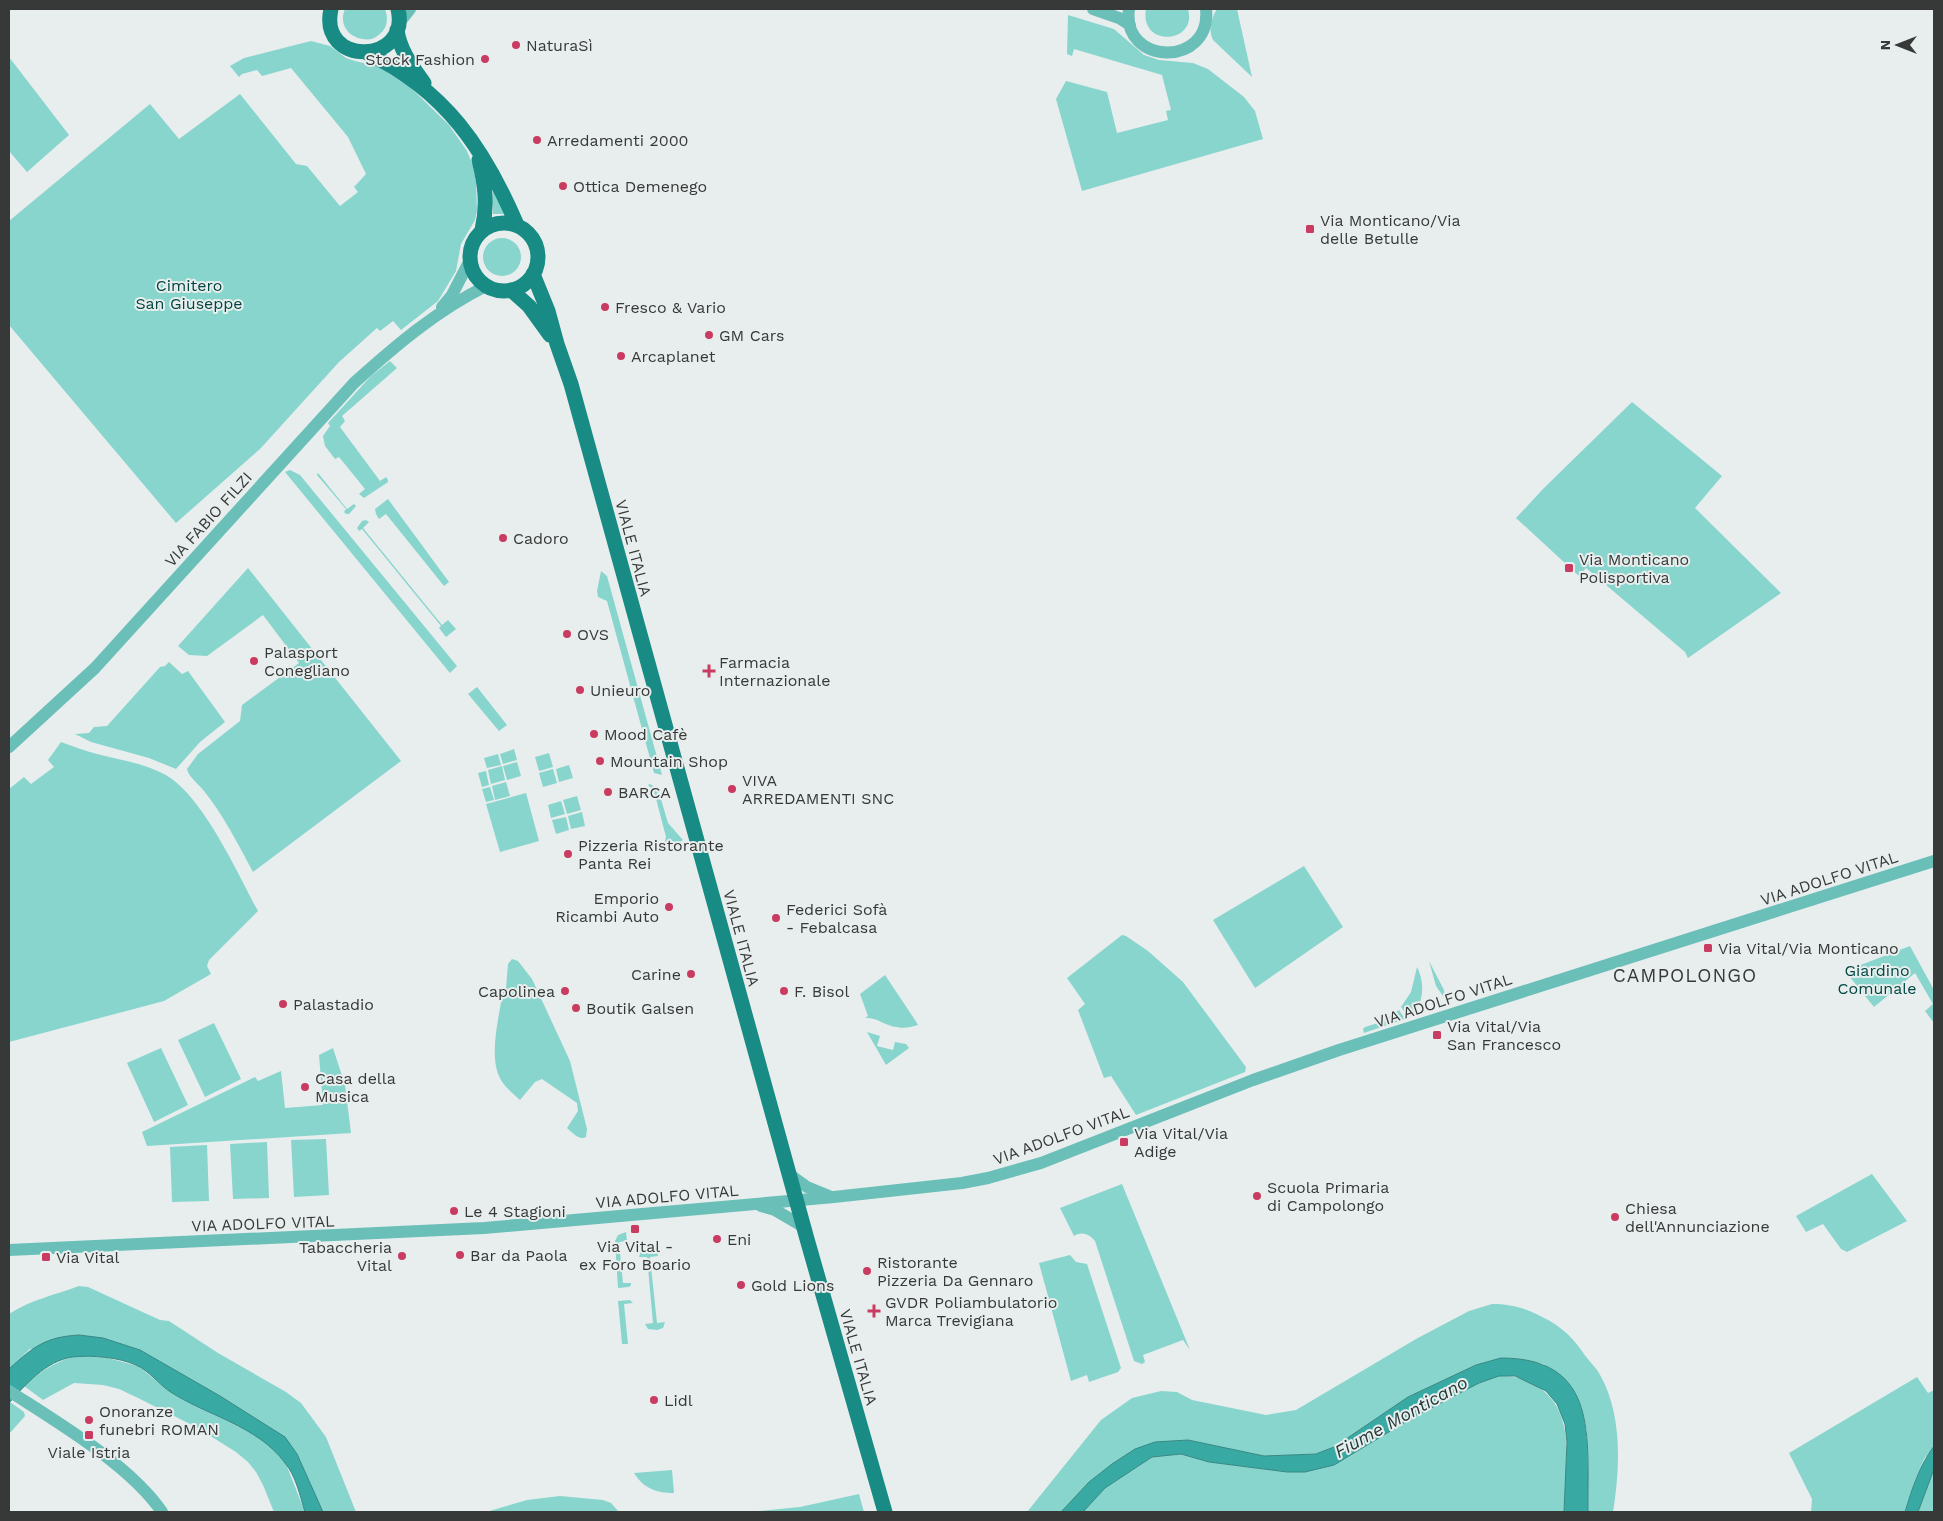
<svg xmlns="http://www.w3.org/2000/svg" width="1943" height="1521" font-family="'Work Sans',sans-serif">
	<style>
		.green { fill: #88d5ce }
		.water { fill: #39aaa3; stroke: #388883 }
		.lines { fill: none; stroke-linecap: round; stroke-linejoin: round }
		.minor { stroke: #6abfb8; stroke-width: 12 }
		.major { stroke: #188b84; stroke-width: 15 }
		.poi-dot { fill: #ca3b61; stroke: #e8eeed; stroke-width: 2 }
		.labels { text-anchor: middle; stroke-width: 4; stroke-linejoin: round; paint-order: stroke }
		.poi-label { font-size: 16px; fill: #363938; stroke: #e8eeed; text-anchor: start }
		.park-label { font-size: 16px; fill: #004642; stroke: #e8eeed }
		.street-label { font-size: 16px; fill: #363938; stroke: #e8eeed }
		.water-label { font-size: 18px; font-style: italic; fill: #213a38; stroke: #e8eeed }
		.quarter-label { font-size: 19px; letter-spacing: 1px; fill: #363938; stroke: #e8eeed }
	</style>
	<rect width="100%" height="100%" fill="#e8eeed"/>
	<path class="green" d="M345 9H385C390 23 385 33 372 39 354 42 337 28 345 9Z
		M1146 9H1188C1198 44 1139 48 1146 9Z
		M1217 9H1237L1252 77 1213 40C1208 29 1211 19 1217 9Z
		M1068 15 1114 29 1144 55 1159 60 1193 63 1208 69 1244 97 1255 111 1263 139 1082 191 1056 99 1066 81 1107 92 1117 133 1168 120 1166 111 1171 110 1162 75 1074 49 1072 56 1067 54Z
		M311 41 330 46 346 58 355 61 377 66 408 85 449 125 467 151 473 166 476 182 477 211 475 220 461 244 456 271 438 301 401 330 393 321 380 331 377 328 339 362 260 449 176 523 9 325V221L150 104 179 139 240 94 296 164 307 166 340 206 358 192 354 187 366 174 348 137 291 68 262 76 257 70 242 74 239 77 230 66 244 58Z
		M9 57 69 135 27 172 9 151Z
		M493 183 508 214H493Z
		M483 257a19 19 0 1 1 38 0a19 19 0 1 1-38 0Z
		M390 361 397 368 342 416 345 421 340 427 380 481 386 477 388 480V482L364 498 359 494 365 489 339 457 335 459 325 446 323 436 330 426 328 423 371 376Z
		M1632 402 1722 476 1695 508 1781 593 1688 658 1685 652 1586 568 1579 576 1516 518 1544 488Z
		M290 470 300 475 457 666 450 673 285 472Z
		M318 473 347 509 354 504 356 506 349 514H346L344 512 346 509 317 475Z
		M388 499 449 582 444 586 386 514 379 519 376 514 375 509Z
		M366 520 369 522 363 528 442 625 448 620 456 629 446 637 439 628 441 626 362 529 359 531 357 528 362 521Z
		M248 568 401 761 253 872C238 844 224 816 204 791 199 784 189 778 187 769L198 754 240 721 242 705 299 663 263 615 207 656 189 655 178 646Z
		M601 571 607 576 662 775 654 773 607 601 598 597 597 591Z
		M169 662 182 674 188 671 225 722 200 742 176 769 149 758 91 742 75 734 89 733 94 727 107 726 160 667 165 666Z
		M477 687 507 725 499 731 468 694Z
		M61 742C73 746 85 751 97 754 120 760 143 763 164 774 202 794 237 872 258 911L209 960 207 966 211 974 164 1001 9 1042V789L24 777 31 784 54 767 48 760Z
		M514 749 517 760 503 764 500 754Z
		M549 753 553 767 539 771 535 757Z
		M498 754 501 765 487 768 484 758Z
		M517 762 521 776 507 780 503 766Z
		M569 765 573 778 559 782 556 769Z
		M502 766 505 780 491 784 488 770Z
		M553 769 557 783 543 787 539 773Z
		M486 771 489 785 482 787 478 773Z
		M506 782 510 796 495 800 492 786Z
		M650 784 658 789 668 823 683 840 665 852 663 849 666 837 654 791 648 785Z
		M490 787 494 800 486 802 482 789Z
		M526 793 539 841 500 852 486 804Z
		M577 796 581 810 567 814 563 800Z
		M561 801 565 814 551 818 548 805Z
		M582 812 585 826 571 829 568 816Z
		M566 817 569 830 556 834 552 820Z
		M1304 866 1343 927 1255 988 1213 920Z
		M1122 935 1126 936 1148 951 1183 982 1246 1067 1245 1072 1136 1115 1111 1076 1104 1078 1078 1010 1085 1004 1067 978Z
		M1910 946 1934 990V1023L1925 1011 1933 1004 1915 973 1874 1007 1845 971Z
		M512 959 518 961 532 979 570 1061 587 1129 586 1137C579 1141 572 1132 567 1128L578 1111 577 1103 542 1079 535 1082 520 1100C514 1094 508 1090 503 1083 486 1060 500 1016 503 989L506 988 508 964Z
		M1429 961 1444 990 1445 999 1436 986Z
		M1417 967C1425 982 1425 1007 1408 1017L1401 1007 1411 992Z
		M885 975 915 1020 918 1025C911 1027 904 1029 897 1027 885 1026 877 1017 865 1018L868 1016 860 994Z
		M1399 1010 1405 1019 1364 1033 1363 1029 1365 1027 1381 1022Z
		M214 1023 241 1079 205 1097 178 1040Z
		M867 1032 880 1036 877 1046 893 1050 895 1042 906 1044 909 1048 886 1065Z
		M161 1048 188 1105 154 1122 127 1063Z
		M333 1048 345 1085 351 1133 147 1146 142 1132 255 1077 258 1081 281 1071 285 1108 323 1105 319 1055Z
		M326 1139 329 1195 294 1197 291 1140Z
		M267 1142 269 1198 233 1199 230 1144Z
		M207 1145 209 1201 172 1202 170 1147Z
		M1872 1174 1907 1221 1847 1252 1841 1249 1823 1224 1806 1232 1796 1216Z
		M1122 1184 1190 1350 1183 1340 1143 1355 1145 1362 1142 1364 1134 1361 1095 1241C1089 1234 1082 1231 1074 1236L1060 1208Z
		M626 1232 627 1241 619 1242 623 1283H631V1285L629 1287 618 1288 615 1241 618 1235Z
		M649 1249C654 1249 658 1250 658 1256L650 1257 657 1323 665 1322 663 1328 657 1330 648 1329 645 1324 653 1323 647 1257H639L641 1251Z
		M1070 1255 1076 1262 1087 1264 1120 1365 1121 1368 1118 1372 1089 1382 1087 1375 1071 1381 1039 1263Z
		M79 1286 88 1287 160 1320 169 1321 218 1353 286 1392 301 1403 326 1437 356 1512H323L297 1454 140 1350 30 1349 9 1369V1314C30 1300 55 1295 79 1286Z
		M630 1300 633 1303 624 1304 628 1344H622L618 1301Z
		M1492 1304C1515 1304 1530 1310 1550 1321 1569 1333 1575 1341 1587 1358 1591 1363 1596 1368 1599 1373 1623 1414 1620 1468 1613 1512H1588L1587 1432 1584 1417 1544 1364 1514 1358 1490 1361 1476 1365 1408 1397 1327 1451 1316 1454 1264 1456 1188 1440 1135 1449 1089 1482 1061 1512H1027L1101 1420 1132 1398 1161 1391 1177 1392 1192 1400 1266 1415 1296 1410 1416 1339 1469 1311Z
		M71 1357H104L138 1366 169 1391 255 1435 273 1449 286 1464 305 1512H274L263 1485 256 1472 248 1462 236 1452 196 1427 138 1398 119 1389 103 1385 74 1383 43 1400 24 1386C38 1373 52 1364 71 1357Z
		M1499 1376C1513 1376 1523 1378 1535 1385 1579 1410 1565 1470 1564 1512H1083L1105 1488 1152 1457 1181 1454 1209 1462 1287 1472H1305L1351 1455 1412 1418 1479 1383Z
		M1917 1377 1928 1393 1934 1390V1446L1924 1459 1915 1480 1905 1512H1811L1812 1499 1789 1453Z
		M10 1402 24 1412 25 1416 9 1434Z
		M1934 1469V1512H1918L1932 1472Z
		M672 1470 674 1493C657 1493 644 1489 634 1473Z
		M859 1494 864 1512H748L800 1507Z
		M560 1496 603 1500 611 1503 619 1512H486L527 1500Z"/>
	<path class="water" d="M79 1335 103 1338 140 1350 220 1396 285 1437 297 1454 323 1512H305C300 1496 296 1476 285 1463 257 1425 207 1416 169 1391 158 1383 149 1371 136 1365 117 1357 93 1355 72 1357 46 1361 25 1385 9 1403V1369C33 1347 45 1337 79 1335Z
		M1501 1358C1600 1358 1587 1439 1588 1512H1564L1567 1442 1565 1424 1557 1404 1546 1391 1515 1376H1499L1479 1383 1412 1418 1334 1465 1305 1472H1287L1209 1462 1181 1454 1152 1457 1105 1488 1083 1512H1061L1089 1482 1112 1464 1135 1449 1155 1442 1188 1440 1264 1456 1316 1454 1334 1447 1408 1397 1476 1365Z
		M1934 1446V1469L1918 1512H1905C1912 1489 1919 1466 1934 1446Z"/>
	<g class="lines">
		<path class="minor" d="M1093 9 1119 18 1130 25
			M1129 9C1121 66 1212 68 1206 9
			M399 23 410 9
			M442 307 452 295 470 260
			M9 747 95 668 354 383C395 346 436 311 486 286
			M789 1174 807 1187 829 1196
			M761 1206 775 1210 804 1227
			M9 1250 484 1228 834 1197 962 1183 988 1178 1041 1163 1253 1080 1339 1050 1934 861
			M9 1391C57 1422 130 1465 162 1512"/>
		<path class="major" d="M331 9C318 67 411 65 398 9
			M397 30C400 51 412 66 424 83
			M367 53C445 90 484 148 517 225
			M479 160C485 184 488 205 482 230
			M470 257a34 34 0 1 1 68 0a34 34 0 1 1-68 0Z
			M533 274 548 311 557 344 571 384 807 1239 885 1512
			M511 290 529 306 550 335"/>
	</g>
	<g class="poi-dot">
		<circle cx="516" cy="45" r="5"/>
		<circle cx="485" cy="59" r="5"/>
		<circle cx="537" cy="140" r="5"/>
		<circle cx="563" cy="186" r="5"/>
		<rect x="1305" y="224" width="10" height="10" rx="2.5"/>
		<circle cx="605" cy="307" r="5"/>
		<circle cx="709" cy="335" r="5"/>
		<circle cx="621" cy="356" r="5"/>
		<circle cx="503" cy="538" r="5"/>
		<rect x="1564" y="563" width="10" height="10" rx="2.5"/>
		<circle cx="567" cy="634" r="5"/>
		<circle cx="254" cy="661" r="5"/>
		<path d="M706.5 663.5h5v5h5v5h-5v5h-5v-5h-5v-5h5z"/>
		<circle cx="580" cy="690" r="5"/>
		<circle cx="594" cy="734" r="5"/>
		<circle cx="600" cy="761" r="5"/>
		<circle cx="732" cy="789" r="5"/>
		<circle cx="608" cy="792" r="5"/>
		<circle cx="568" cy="854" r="5"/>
		<circle cx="669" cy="907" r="5"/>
		<circle cx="776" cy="918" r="5"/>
		<rect x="1703" y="943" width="10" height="10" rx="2.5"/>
		<circle cx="691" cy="974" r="5"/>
		<circle cx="565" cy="991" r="5"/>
		<circle cx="784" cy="991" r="5"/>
		<circle cx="283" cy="1004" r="5"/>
		<circle cx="576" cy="1008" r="5"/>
		<rect x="1432" y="1030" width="10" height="10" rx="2.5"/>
		<circle cx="305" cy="1087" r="5"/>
		<rect x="1119" y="1137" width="10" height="10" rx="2.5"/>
		<circle cx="1257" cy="1196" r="5"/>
		<circle cx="454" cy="1211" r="5"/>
		<circle cx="1615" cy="1217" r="5"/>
		<rect x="630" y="1224" width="10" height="10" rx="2.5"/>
		<circle cx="717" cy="1239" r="5"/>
		<circle cx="460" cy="1255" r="5"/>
		<circle cx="402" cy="1256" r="5"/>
		<rect x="41" y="1252" width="10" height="10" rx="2.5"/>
		<circle cx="867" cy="1271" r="5"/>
		<circle cx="741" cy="1285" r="5"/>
		<path d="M871.5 1303.5h5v5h5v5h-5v5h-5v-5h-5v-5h5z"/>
		<circle cx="654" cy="1400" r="5"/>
		<circle cx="89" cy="1420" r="5"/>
		<rect x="84" y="1430" width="10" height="10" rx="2.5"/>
	</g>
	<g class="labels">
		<g class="poi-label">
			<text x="526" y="51">NaturaSì</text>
			<text x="475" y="65" text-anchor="end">Stock Fashion</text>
			<text x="547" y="146">Arredamenti 2000</text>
			<text x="573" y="192">Ottica Demenego</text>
			<text x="1320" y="226">Via Monticano/Via<tspan x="1320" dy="18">delle Betulle</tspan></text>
			<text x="615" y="313">Fresco &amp; Vario</text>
			<text x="719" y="341">GM Cars</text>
			<text x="631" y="362">Arcaplanet</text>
			<text x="513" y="544">Cadoro</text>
			<text x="1579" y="565">Via Monticano<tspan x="1579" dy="18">Polisportiva</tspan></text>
			<text x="577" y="640">OVS</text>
			<text x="264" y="658">Palasport<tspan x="264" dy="18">Conegliano</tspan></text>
			<text x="719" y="668">Farmacia<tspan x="719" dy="18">Internazionale</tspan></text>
			<text x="590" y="696">Unieuro</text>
			<text x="604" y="740">Mood Cafè</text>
			<text x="610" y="767">Mountain Shop</text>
			<text x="742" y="786">VIVA<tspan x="742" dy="18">ARREDAMENTI SNC</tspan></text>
			<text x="618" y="798">BARCA</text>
			<text x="578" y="851">Pizzeria Ristorante<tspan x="578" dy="18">Panta Rei</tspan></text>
			<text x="659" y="904" text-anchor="end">Emporio<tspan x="659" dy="18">Ricambi Auto</tspan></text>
			<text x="786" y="915">Federici Sofà<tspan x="786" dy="18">- Febalcasa</tspan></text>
			<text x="1718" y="954">Via Vital/Via Monticano</text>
			<text x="681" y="980" text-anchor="end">Carine</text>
			<text x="555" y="997" text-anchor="end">Capolinea</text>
			<text x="794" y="997">F. Bisol</text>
			<text x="293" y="1010">Palastadio</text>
			<text x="586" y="1014">Boutik Galsen</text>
			<text x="1447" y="1032">Via Vital/Via<tspan x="1447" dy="18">San Francesco</tspan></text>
			<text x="315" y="1084">Casa della<tspan x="315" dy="18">Musica</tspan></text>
			<text x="1134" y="1139">Via Vital/Via<tspan x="1134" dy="18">Adige</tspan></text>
			<text x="1267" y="1193">Scuola Primaria<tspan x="1267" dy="18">di Campolongo</tspan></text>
			<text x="1625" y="1214">Chiesa<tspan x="1625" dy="18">dell'Annunciazione</tspan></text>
			<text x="464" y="1217">Le 4 Stagioni</text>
			<text x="727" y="1245">Eni</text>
			<text x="635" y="1252" text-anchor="middle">Via Vital -<tspan x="635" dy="18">ex Foro Boario</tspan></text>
			<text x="392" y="1253" text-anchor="end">Tabaccheria<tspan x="392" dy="18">Vital</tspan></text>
			<text x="470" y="1261">Bar da Paola</text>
			<text x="56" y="1263">Via Vital</text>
			<text x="877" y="1268">Ristorante<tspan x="877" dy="18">Pizzeria Da Gennaro</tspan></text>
			<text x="751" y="1291">Gold Lions</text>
			<text x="885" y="1308">GVDR Poliambulatorio<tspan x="885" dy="18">Marca Trevigiana</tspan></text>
			<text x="664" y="1406">Lidl</text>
			<text x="99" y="1417">Onoranze<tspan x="99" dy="18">funebri ROMAN</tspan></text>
			<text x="89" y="1458" text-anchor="middle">Viale Istria</text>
		</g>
		<g class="park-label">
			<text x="189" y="291">Cimitero<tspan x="189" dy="18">San Giuseppe</tspan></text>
			<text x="1877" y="976">Giardino<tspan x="1877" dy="18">Comunale</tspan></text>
		</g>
		<g class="street-label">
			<text transform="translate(208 519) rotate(-48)" y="6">VIA FABIO FILZI</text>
			<text transform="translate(634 548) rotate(75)" y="6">VIALE ITALIA</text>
			<text transform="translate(1829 878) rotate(-18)" y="6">VIA ADOLFO VITAL</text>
			<text transform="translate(742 938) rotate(75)" y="6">VIALE ITALIA</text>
			<text transform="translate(1443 1000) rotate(-18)" y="6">VIA ADOLFO VITAL</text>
			<text transform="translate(1061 1135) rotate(-20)" y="6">VIA ADOLFO VITAL</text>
			<text transform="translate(667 1196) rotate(-5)" y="6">VIA ADOLFO VITAL</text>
			<text transform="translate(263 1223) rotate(-2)" y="6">VIA ADOLFO VITAL</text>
			<text transform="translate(859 1357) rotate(74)" y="6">VIALE ITALIA</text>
		</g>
		<g class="water-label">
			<text transform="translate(1401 1417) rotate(-29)" y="6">Fiume Monticano</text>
		</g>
		<g class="quarter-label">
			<text x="1685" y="982">CAMPOLONGO</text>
		</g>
	</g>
	<rect width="1943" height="1521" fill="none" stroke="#363938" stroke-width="20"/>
	<g transform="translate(1898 45) rotate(270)" stroke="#e8eeed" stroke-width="4" paint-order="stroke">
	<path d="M0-4L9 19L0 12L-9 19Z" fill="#363938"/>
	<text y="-8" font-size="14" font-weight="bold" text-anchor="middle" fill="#363938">N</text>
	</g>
</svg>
